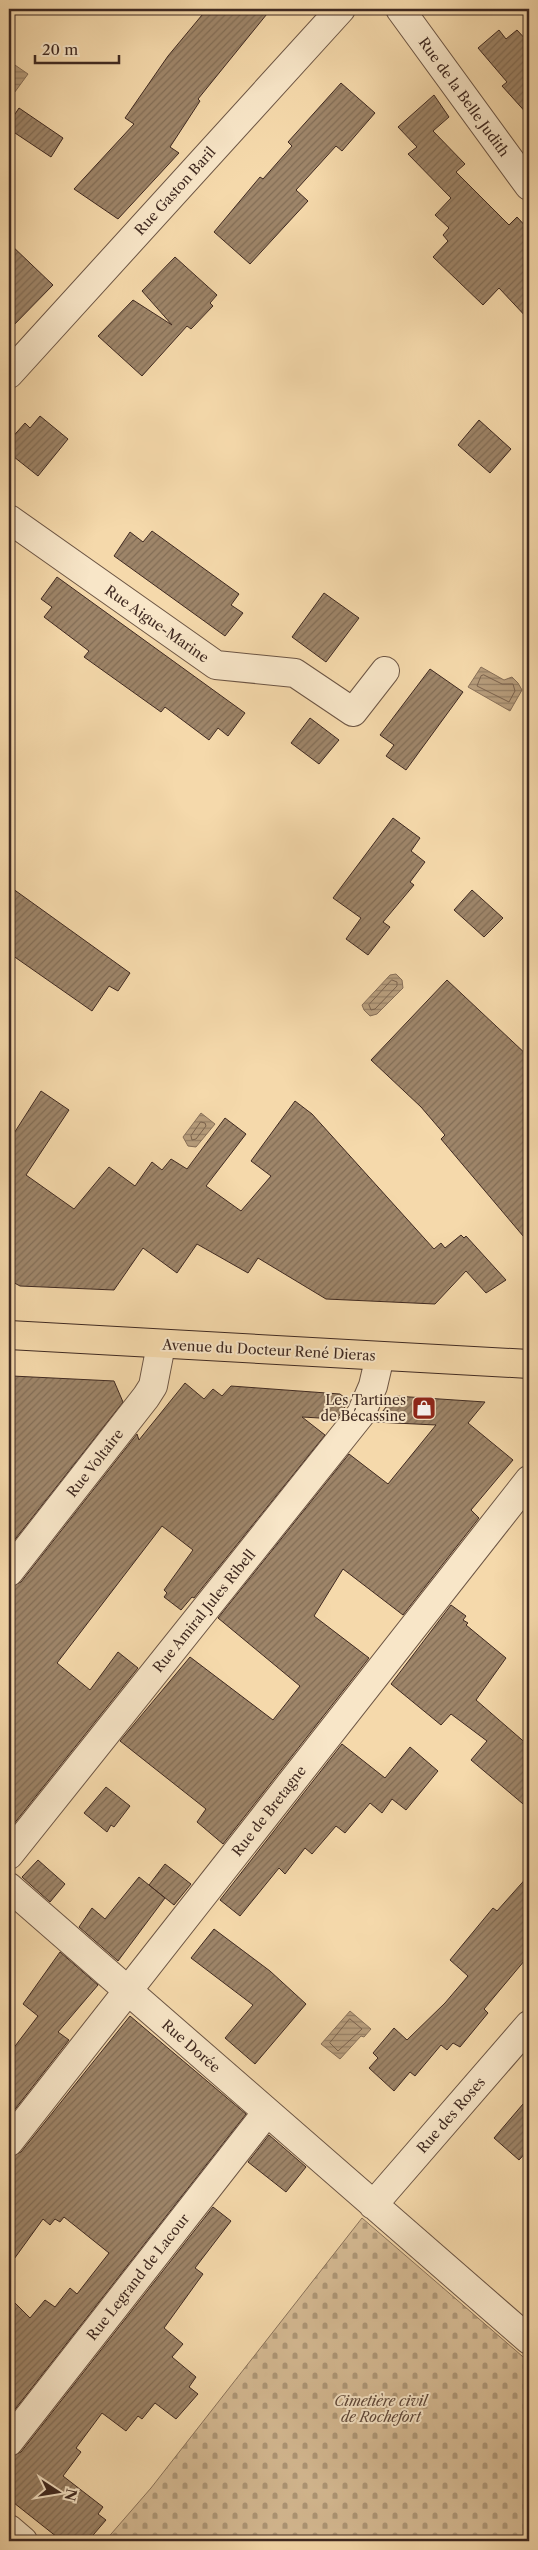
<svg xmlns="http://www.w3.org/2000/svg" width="538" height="2550" font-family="'Libre Caslon Text',serif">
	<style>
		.cemetery { fill: url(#cemetery-stones); stroke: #8a725a }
		.water { fill: url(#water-rules); stroke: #876f58 }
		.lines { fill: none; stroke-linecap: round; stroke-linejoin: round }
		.shore { stroke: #7b634e; stroke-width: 1 }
		.building { fill: url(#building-hatch); stroke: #3f2921 }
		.minor-casing { stroke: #6c5544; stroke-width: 30 }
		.major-casing { stroke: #3f2921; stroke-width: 30 }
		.minor { stroke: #f8e6c8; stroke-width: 28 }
		.major { stroke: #f5d9ab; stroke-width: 28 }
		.labels { text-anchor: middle; stroke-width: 4; stroke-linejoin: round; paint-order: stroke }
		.street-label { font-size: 14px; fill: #3f2921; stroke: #f8e6c8 }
		.poi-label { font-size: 14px; fill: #3f2921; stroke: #f8e6c8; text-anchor: end }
		.park-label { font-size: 14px; font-style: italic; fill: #5d4638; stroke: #f8e6c8 }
	</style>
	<defs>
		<pattern id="cemetery-stones" width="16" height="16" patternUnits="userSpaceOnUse" patternTransform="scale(1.25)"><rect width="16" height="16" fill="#d6bb94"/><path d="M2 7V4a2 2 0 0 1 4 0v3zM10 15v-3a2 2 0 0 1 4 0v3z" fill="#af9878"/></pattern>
		<pattern id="water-rules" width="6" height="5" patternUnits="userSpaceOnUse" patternTransform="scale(1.25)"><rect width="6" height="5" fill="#b79d7c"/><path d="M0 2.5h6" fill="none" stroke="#968065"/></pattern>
		<pattern id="building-hatch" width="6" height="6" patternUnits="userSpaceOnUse" patternTransform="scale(1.25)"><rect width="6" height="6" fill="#9e8569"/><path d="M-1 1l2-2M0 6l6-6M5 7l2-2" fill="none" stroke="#826d56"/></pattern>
	</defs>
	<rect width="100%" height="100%" fill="#f5d9ab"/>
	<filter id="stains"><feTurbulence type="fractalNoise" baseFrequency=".004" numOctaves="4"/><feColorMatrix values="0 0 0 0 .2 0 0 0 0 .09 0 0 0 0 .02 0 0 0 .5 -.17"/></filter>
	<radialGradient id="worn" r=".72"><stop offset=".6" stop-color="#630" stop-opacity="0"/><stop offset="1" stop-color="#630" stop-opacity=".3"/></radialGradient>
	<path class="cemetery" d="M362 2218 529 2362V2541H105L151 2488Z"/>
	<path class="water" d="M12 63 28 74 9 100V67Z
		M481 667 504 680 512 677 518 683 522 690 510 711 468 687Z
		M396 974 402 980 403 988 377 1014 370 1016 364 1010 362 1005 390 975Z
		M201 1113 215 1124 196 1147 188 1146 183 1137Z
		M350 2011 371 2029 364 2037 361 2036 340 2059 321 2044Z"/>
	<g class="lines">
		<path class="shore" d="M484 675 502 684H513L515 691 509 702 477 686 481 676Z
			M392 980 397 982V986L375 1009 371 1010 369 1005Z
			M201 1122 205 1123 206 1126 196 1139 192 1140 191 1136Z
			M350 2019 362 2029 338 2051 330 2043Z"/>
	</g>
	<path class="building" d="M207 9H271L198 99 200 101 170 147 179 153 118 219 74 189 134 124 125 118 168 56Z
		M499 30 506 39 517 30 529 43V116L502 86 507 82 478 48Z
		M341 83 375 113 342 151 336 146 296 190 308 201 250 264 214 232 260 177 263 179 292 146 288 142Z
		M434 95 449 117 433 131 465 164 456 172 509 225 517 217 529 230V320L499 288 483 305 433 257 448 241 443 235 449 228 435 215 451 198 408 154 417 147 398 127Z
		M19 108 63 138 51 157 9 129V123Z
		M9 243 53 285 9 330Z
		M175 257 217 295 210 303 213 306 191 329 187 326 142 376 98 336 133 300 172 325 142 291Z
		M40 416 68 439 38 476 9 453V441L25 423 30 428Z
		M479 420 511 449 490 473 458 445Z
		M152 531 239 594 231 605 243 613 225 636 114 556 130 532 143 542Z
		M57 577 245 713 228 736 218 728 209 740 165 707 161 712 84 657 89 651 44 617 52 607 41 599Z
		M324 593 359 618 326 662 292 637Z
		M430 669 463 692 406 770 386 756 394 745 380 735Z
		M310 718 339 740 319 764 291 743Z
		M393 818 420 838 411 851 425 862 410 882 414 885 383 922 390 927 368 955 346 939 361 918 333 898Z
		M9 886 130 973 118 991 109 986 92 1011 9 953Z
		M472 890 503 918 484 937 454 910Z
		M447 980 529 1057V1243L441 1139 445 1135 421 1107 371 1060Z
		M41 1091 69 1110 26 1175 74 1209 109 1167 135 1186 152 1162 162 1170 171 1159 187 1169 225 1118 246 1134 206 1186 241 1211 271 1176 251 1161 295 1101 312 1114 434 1249 441 1243 445 1248 461 1235 464 1238 466 1236 506 1280 486 1293 466 1271 435 1304 326 1299 258 1258 248 1273 197 1244 177 1273 143 1248 114 1290 20 1286 9 1280V1141Z
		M12 1376 114 1381 123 1402 9 1547V1399Z
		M185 1383 204 1399 213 1389 222 1396 231 1386 340 1394 349 1401 337 1419 302 1417 325 1435 194 1598 192 1597 181 1610 164 1597 167 1593 164 1590 193 1550 162 1526 57 1663 90 1690 118 1652 138 1668 9 1830V1587L21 1582 137 1434 139 1440Z
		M395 1396 485 1402 468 1423 513 1460 471 1510 479 1518 403 1615 343 1569 314 1616 369 1658 223 1844 197 1822 206 1809 120 1741 190 1657 273 1720 300 1686 218 1618 349 1454 388 1484 436 1425 374 1422Z
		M451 1605 466 1616 463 1620 468 1623 466 1625 506 1658 476 1700 529 1746V1809L471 1760 487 1741 451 1714 441 1725 391 1684Z
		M342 1744 385 1778 410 1747 438 1771 406 1810 392 1799 382 1813 370 1803 345 1833 336 1826 312 1854 305 1848 285 1874 279 1868 240 1916 220 1900Z
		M106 1787 130 1806 114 1827 111 1825 107 1832 84 1813Z
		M38 1860 65 1884 50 1902 22 1877Z
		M165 1864 191 1884 174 1905 149 1885Z
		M529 1875V1953L525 1960 484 2009 488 2013 460 2047 453 2043 447 2050 441 2045 415 2076 410 2072 394 2091 369 2068 378 2058 373 2053 394 2028 407 2040 445 2003 468 1976 450 1960 493 1908 497 1911Z
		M139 1877 165 1898 118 1961 79 1927 92 1908 105 1919Z
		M214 1929 270 1971 306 2004 255 2064 225 2038 253 2005 191 1958Z
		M60 1952 98 1985 58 2032 69 2040 9 2117V2054L38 2016 23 2004Z
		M130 2016 246 2114 9 2417V2297L30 2318 45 2300 55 2307 70 2288 77 2294 109 2253 64 2217 60 2222 55 2219 50 2225 43 2219 9 2266V2157L21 2152Z
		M529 2097V2149L519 2160 494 2138Z
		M269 2135 306 2167 286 2192 248 2162Z
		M213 2207 231 2221 195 2268 203 2274 164 2328 183 2344 172 2357 196 2377 189 2387 198 2394 176 2419 155 2403 142 2419 138 2416 126 2431 102 2413 76 2448 81 2452 63 2476 103 2507 98 2514 106 2520 88 2541H62L9 2499V2457L21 2452Z"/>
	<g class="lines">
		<g class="minor-casing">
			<path id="minor" d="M400 9 529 186
				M9 374 341 9
				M9 519 216 665 295 673 353 712 385 671
				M9 1572 146 1397 153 1386 161 1345
				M9 1855 361 1414 373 1386 380 1356
				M9 1887 529 2340
				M9 2142 529 1480
				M373 2205 529 2025
				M9 2442 267 2112
				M9 2529 23 2541"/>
		</g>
		<g class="major-casing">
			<path id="major" d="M9 1335 529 1364"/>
		</g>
		<use href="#minor" class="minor"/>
		<use href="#major" class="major"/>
	</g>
	<defs>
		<g id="shop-square" transform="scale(1.25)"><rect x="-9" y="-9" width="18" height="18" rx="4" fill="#8f2418" stroke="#f8e6c8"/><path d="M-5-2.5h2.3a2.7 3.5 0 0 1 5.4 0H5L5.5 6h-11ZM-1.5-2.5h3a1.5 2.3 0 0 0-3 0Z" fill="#fff"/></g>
	</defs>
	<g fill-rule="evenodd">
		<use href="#shop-square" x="424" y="1408"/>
	</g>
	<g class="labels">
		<g class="street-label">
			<text transform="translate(464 97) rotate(54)" y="5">Rue de la Belle Judith</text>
			<text transform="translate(175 191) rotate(-48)" y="5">Rue Gaston Baril</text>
			<text transform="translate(157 624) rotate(35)" y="5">Rue Aigue-Marine</text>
			<text transform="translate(269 1350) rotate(3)" y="5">Avenue du Docteur René Dieras</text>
			<text transform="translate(95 1463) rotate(-52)" y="5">Rue Voltaire</text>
			<text transform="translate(204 1611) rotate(-51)" y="5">Rue Amiral Jules Ribell</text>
			<text transform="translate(269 1811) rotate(-52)" y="5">Rue de Bretagne</text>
			<text transform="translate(191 2046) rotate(41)" y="5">Rue Dorée</text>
			<text transform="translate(451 2115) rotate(-49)" y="5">Rue des Roses</text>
			<text transform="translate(138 2277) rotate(-52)" y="5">Rue Legrand de Lacour</text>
		</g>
		<g class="poi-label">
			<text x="406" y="1405">Les Tartines<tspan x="406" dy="16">de Bécassine</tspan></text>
		</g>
		<g class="park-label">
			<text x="381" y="2406">Cimetière civil<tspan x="381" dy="16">de Rochefort</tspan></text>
		</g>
	</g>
	<rect width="538" height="2550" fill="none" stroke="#f5d9ab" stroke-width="30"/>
	<rect x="10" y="10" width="518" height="2530" fill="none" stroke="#3f2921" stroke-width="2.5"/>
	<rect x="15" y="15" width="508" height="2520" fill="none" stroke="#3f2921"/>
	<g transform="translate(58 2492) rotate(102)" stroke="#f8e6c8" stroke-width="4" paint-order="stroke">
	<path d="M0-4L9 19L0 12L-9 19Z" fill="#3f2921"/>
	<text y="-8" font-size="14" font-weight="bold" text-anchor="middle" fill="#3f2921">N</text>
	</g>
	<path d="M35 55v8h84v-8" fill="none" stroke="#3f2921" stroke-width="2.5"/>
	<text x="42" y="55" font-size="15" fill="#3f2921" stroke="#f8e6c8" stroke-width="4" paint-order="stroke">20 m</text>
	<rect width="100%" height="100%" filter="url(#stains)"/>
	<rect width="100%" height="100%" fill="url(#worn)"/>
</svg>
